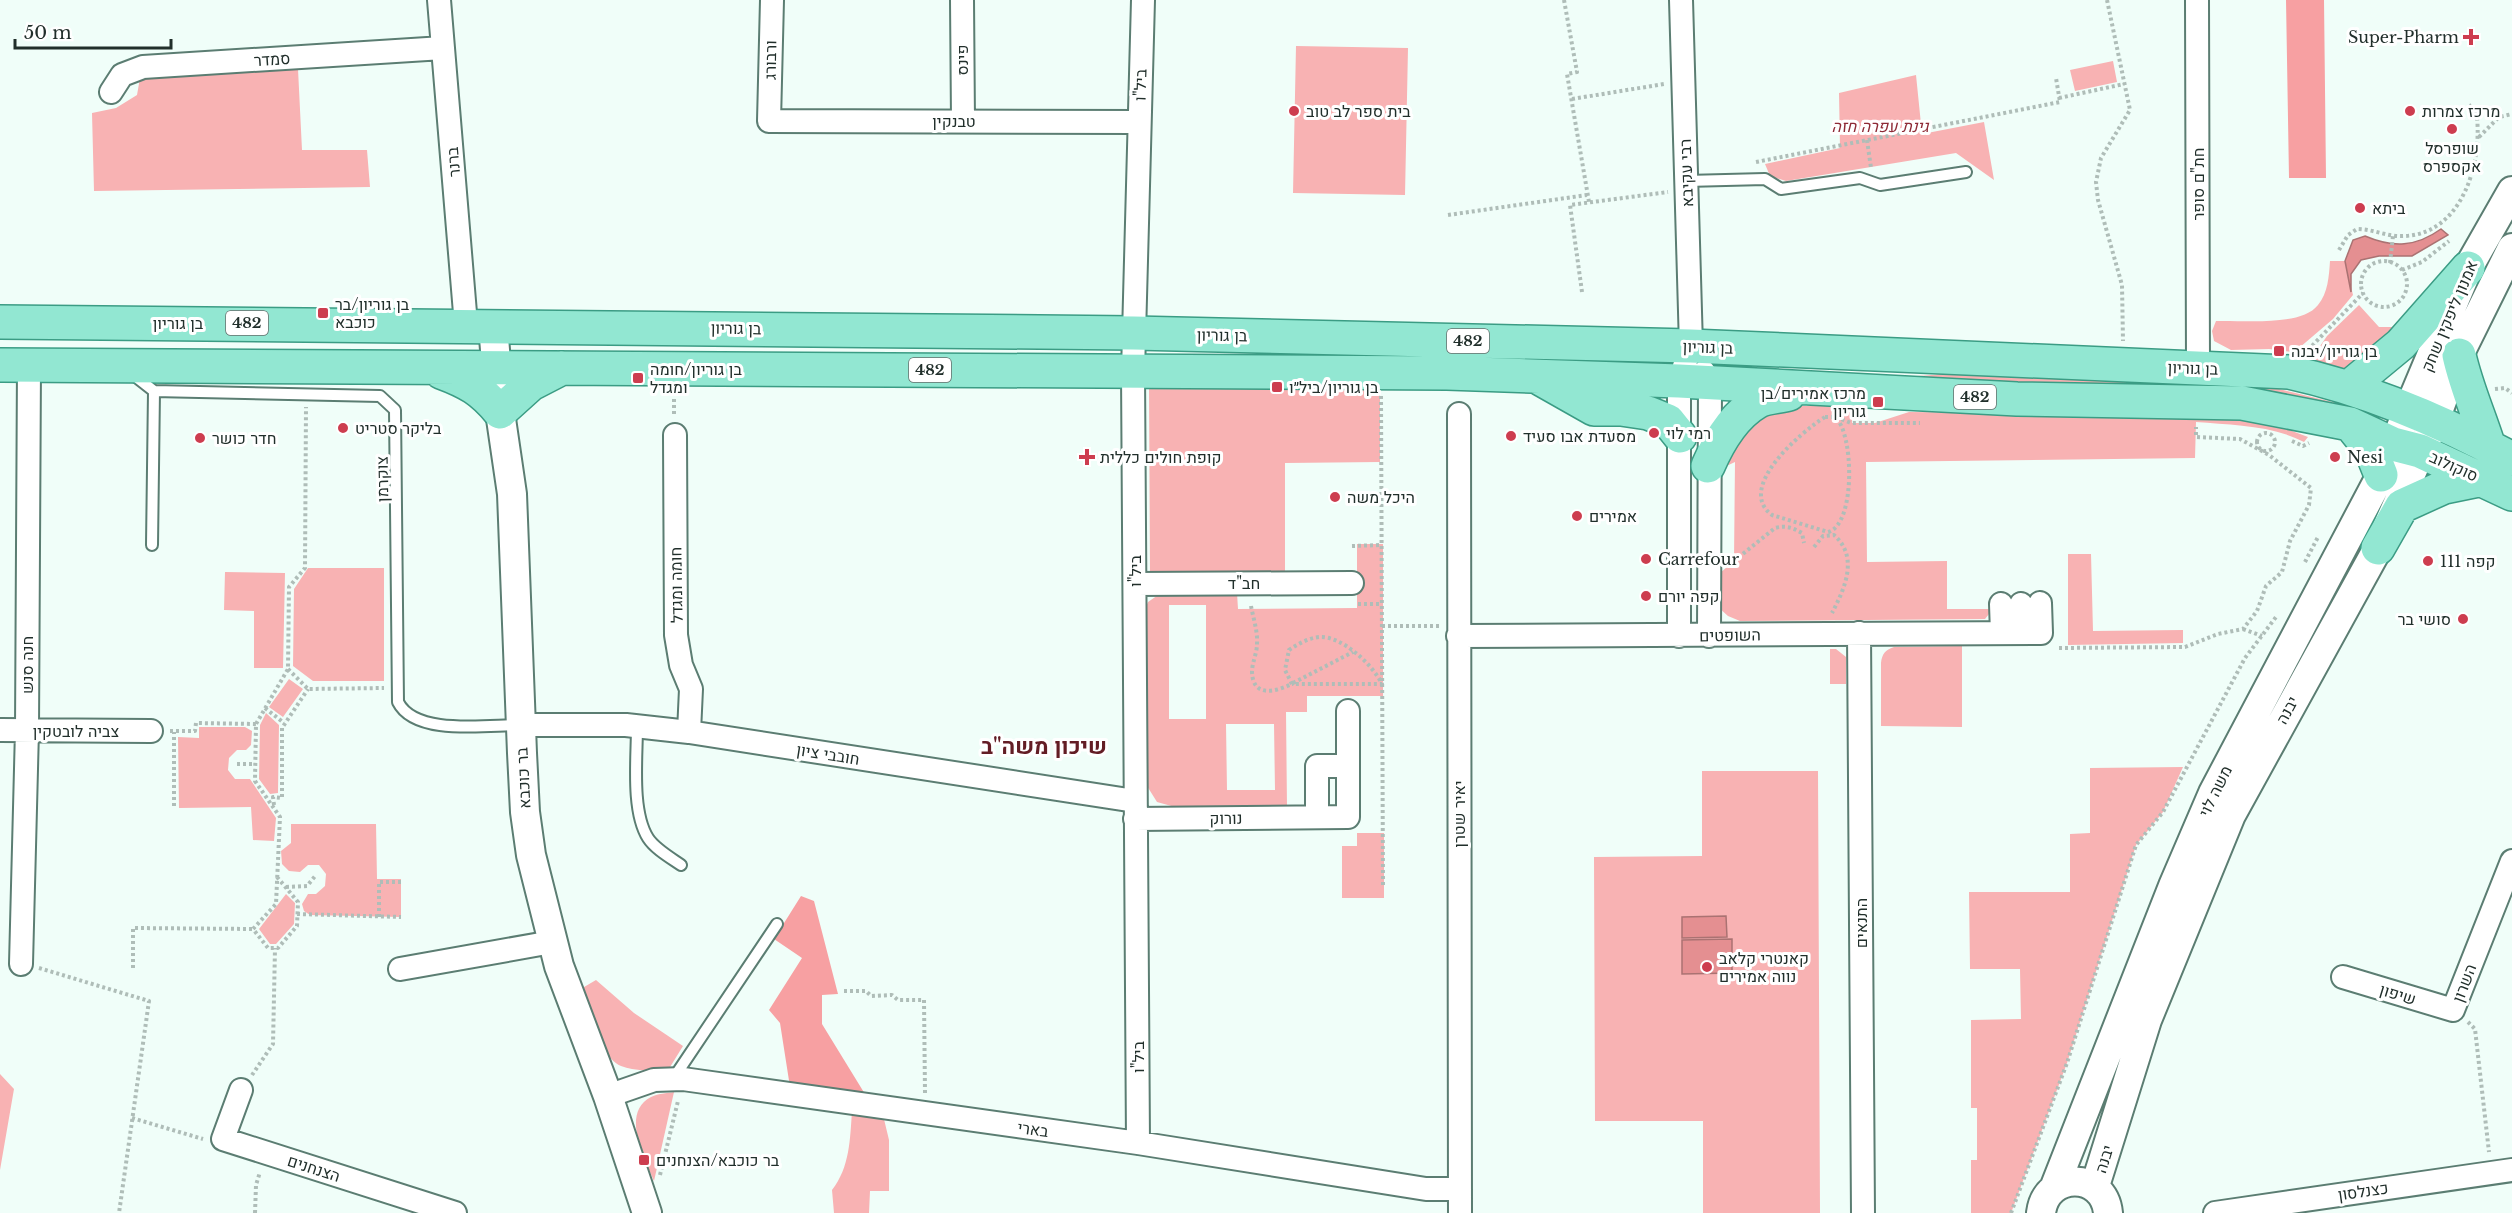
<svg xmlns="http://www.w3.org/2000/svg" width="2512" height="1213" font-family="'Libre Baskerville',Heebo,serif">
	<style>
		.green { fill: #f8b2b3; fill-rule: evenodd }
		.forest { fill: #f7a0a2 }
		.water { fill: #e48f91; stroke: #aa7272; stroke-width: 1.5 }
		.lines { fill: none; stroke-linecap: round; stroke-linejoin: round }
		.service-casing { stroke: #5b7d72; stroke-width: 14 }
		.minor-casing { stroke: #5b7d72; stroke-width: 26 }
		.tertiary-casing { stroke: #5b7d72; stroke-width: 32 }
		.primary-casing { stroke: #3b9c84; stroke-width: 36 }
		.path { stroke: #afbdb8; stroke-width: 4; stroke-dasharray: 3 3; stroke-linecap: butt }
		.service { stroke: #fff; stroke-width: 10 }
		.minor { stroke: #fff; stroke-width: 22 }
		.tertiary { stroke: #fff; stroke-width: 28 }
		.primary { stroke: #92e7d2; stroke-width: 33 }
		.poi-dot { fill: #cd3d4f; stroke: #fff; stroke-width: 2 }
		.labels { text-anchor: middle; stroke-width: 6; stroke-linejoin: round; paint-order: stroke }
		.shield { fill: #fff; stroke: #646d6b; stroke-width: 1.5 }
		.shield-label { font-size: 15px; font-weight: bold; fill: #212f2b }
		.poi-label { font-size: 16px; fill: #212f2b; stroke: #fff; text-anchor: start }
		.street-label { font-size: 16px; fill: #212f2b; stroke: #fff }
		.park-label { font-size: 16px; font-style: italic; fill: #8e2a36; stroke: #fff }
		.district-label { font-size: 22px; font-weight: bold; fill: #631d25; stroke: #fff }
	</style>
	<rect width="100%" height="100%" fill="#f0fef9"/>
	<path class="green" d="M1296 46 1408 48 1405 195 1293 193Z
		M2113 61 2117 82 2075 91 2070 70Z
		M298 69 302 150H367L370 187 94 191 92 113 116 108 137 95 140 78Z
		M1916 75 1922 134 1984 122 1994 180 1956 153 1786 181 1770 176 1765 164 1840 148 1839 93Z
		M2330 261H2345L2353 295 2333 319 2299 348 2293 352 2269 349 2231 350 2214 341 2212 331 2216 321C2243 320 2301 327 2318 305 2328 293 2329 276 2330 261Z
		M2359 305 2379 327H2392L2398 323 2352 372 2327 367 2316 361 2314 355 2327 336Z
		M1721 366C1793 370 1880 383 1950 373L2271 387 2374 412 2370 417 2206 391 1717 369Z
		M1380 383V462L1285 463V572H1150L1149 385Z
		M1777 406H1852V423H1875L1909 412 2207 415 2281 427 2308 437 2304 442C2272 425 2231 425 2196 422L2195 458 1866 462 1867 562 1947 561V609H1993L1985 619 1740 621 1728 616 1718 607 1720 573 1734 561 1735 462 1720 469 1724 450Z
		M1357 544H1383V696H1307V712H1286L1287 807H1175L1157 802 1147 786 1145 609 1148 602 1161 593H1237L1238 609 1357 608ZM1169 605H1206V719H1169ZM1226 724H1274L1275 790H1227Z
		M2068 554H2091L2093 631 2183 630V643L2068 645Z
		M308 568H384V681H313L293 666 294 589Z
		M225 572 285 573 283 668H254V611L224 610Z
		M1962 646V727L1881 726V663C1882 654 1885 650 1894 647Z
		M1830 649H1836L1846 657V684H1830Z
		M289 679 303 689 283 717 269 707Z
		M266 713 279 725 278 793 270 794 259 779 260 725Z
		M199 727H245L252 731 251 745 246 750H237L229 758 228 770 235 779H250L276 818 274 841 253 840 251 807 179 808 178 737 199 738Z
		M2183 767 2163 812 2136 845 2067 1063 2011 1213H1971V1160H1977V1108H1971V1020L2021 1019 2020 969H1970L1969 892H2070V834L2090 833V768Z
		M1702 771H1818L1820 1213H1703V1121H1595L1594 857 1702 856Z
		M291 824H376L377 879H401V917L310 915 304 911 302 904 308 894H316L325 886 326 874 319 865H308L300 872 289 871 282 864 281 851 291 843Z
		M1357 833H1384V898H1342V846H1357Z
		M286 894 295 903 294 924 276 944H270L259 929Z
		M596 980 634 1013 683 1046 667 1072C652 1071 635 1071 621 1066 600 1057 587 1010 579 990Z
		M0 1074 14 1089 0 1170Z
		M674 1092 654 1181C645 1159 620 1113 651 1097 657 1094 667 1093 674 1092Z
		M852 1111 883 1115 889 1140V1191H870L869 1213H834L832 1190C850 1167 850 1139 852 1111Z"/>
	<path class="forest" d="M2286 0H2324L2326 178H2289Z
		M801 896 814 901 838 994 822 995V1024L868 1099 790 1087 780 1023 769 1010 802 958 774 939Z"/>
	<path class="water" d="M2441 229 2448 235 2412 256H2379L2361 260 2351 274V292L2345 261 2353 240 2365 236C2393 248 2416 247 2441 229Z
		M1726 916 1727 937 1682 938V917Z
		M1732 939V973L1682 974V940Z"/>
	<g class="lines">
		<g class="service-casing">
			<path id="service" d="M1686 181 1765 179 1781 189 1860 178 1880 185 1966 172
				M131 373 154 391 380 396 395 410 398 702C415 736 486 725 519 725
				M152 545 154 391
				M637 726C637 758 631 811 648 838 655 849 671 858 681 865
				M673 1079 777 924"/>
		</g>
		<g class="minor-casing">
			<path id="minor" d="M439 0 466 325
				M772 0 769 121 1139 122
				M962 0 963 121
				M2197 0 2198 369
				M111 92 122 75 143 67 443 48
				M1704 372 1710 384 1709 636
				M1459 414 1460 1213
				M675 435 676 635 681 665 691 689 689 732
				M1135 584 1352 583
				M2001 604 2002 633
				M2021 604 2022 633
				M1859 633 1863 1213
				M1458 636 2041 633 2040 603
				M1679 636V381L1691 346 1681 0
				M520 725H626L689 732 1135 801
				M0 730 151 731
				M1317 817V766H1348
				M1135 819 1348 817V711
				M21 964 27 730 29 365
				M400 969 552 942
				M2343 977 2453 1010 2512 861
				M241 1090 223 1139 455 1213
				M608 1096 654 1080 683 1079 1138 1143 1426 1189H1460
				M1138 1143 1133 372 1143 0
				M2215 1213 2512 1170"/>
		</g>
		<g class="tertiary-casing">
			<path id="tertiary" d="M493 325 500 412 512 494 522 753 525 812 531 855 559 966 608 1096 647 1213
				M2055 1186 2173 886 2213 793 2381 475 2468 268 2512 191
				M2095 1186 2147 1020 2231 815 2378 548 2435 420 2459 355 2512 248
				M2041 1213C2046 1171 2104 1171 2108 1213"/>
		</g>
		<g class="primary-casing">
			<path id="primary" d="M0 322 1134 333 1691 346 2289 372C2367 389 2442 421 2512 459
				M2459 355C2466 387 2479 415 2489 447
				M0 365 1447 373 1679 381 2017 399 2242 403 2350 424 2393 444 2420 451 2512 494
				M441 372C468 382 482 390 500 412L531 384 562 368
				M1541 379 1594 409H1621L1648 413 1668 421 1680 436
				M2349 387 2401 344 2468 268
				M2350 424 2371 450 2381 475
				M1708 466C1718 443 1733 416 1757 402 1765 397 1779 397 1789 394
				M2378 548 2402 506 2444 487 2483 479"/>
		</g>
		<path class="path" d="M1564 0 1577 72 1567 74 1589 202
			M2107 0 2130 110 2101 158 2096 182 2098 200 2122 285 2123 341
			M2059 98 2124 84
			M1572 99 1664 84
			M2479 137 2499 117 2512 114
			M1867 140 1871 168
			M1756 162 2060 102 2056 78
			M1448 215 1587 195
			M2339 250 2348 235 2357 229C2373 229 2388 237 2403 236 2464 235 2484 158 2476 110L2469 105
			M2361 284a23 23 0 1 1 46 0a23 23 0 1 1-46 0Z
			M2390 263 2393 236
			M2402 270 2422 262 2449 241
			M1582 292 1570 205 1668 192
			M2308 350 2363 293
			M2495 389 2505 388 2512 393
			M674 393V416
			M1381 396 1383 888
			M1825 417H1835C1854 432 1856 525 1828 532L1772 515C1735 488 1801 432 1825 417Z
			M1836 417 1851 423H1920
			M2257 442a9 9 0 1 1 18 0a9 9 0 1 1-18 0Z
			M2292 441 2303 446 2309 443
			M1352 546 1381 545
			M1814 547 1823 536 1834 535C1859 557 1845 588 1832 613
			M2305 562 2318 537
			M1729 565 1775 528C1786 525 1793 528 1802 533L1804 543
			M1358 604H1382
			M1251 606C1253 617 1258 632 1257 644 1257 653 1252 663 1252 672 1253 699 1277 691 1292 684L1285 670 1289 650C1298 644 1308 638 1320 637 1342 636 1373 665 1382 684H1292
			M1382 626H1439
			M2243 629 2262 636
			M2059 648 2185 647 2218 634 2243 629 2257 611 2266 586 2282 572 2290 541 2309 505 2311 488 2269 455 2240 439 2196 437V427
			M288 669 308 689 384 688
			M1293 683 1353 652
			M265 708 284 723
			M170 731H195L196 723 256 724
			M237 764H255
			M274 805 273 797 282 798V728L308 689
			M174 806V732
			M277 877 298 902 297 926 278 948H268L253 929 276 904 280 817 255 781 256 724 288 669 289 587 305 568 306 407
			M286 887 307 886 316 875
			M297 914 401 917
			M379 917V882H402
			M39 968 149 1001 119 1213
			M133 968V928L253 929
			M844 991H866L871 996 892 995 898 1000H924L925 1093
			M2468 1022 2475 1029 2489 1152
			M252 1075 273 1044 275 948
			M132 1118 203 1139
			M660 1175 678 1101
			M255 1213 256 1185 260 1172
			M2011 1213 2067 1063 2136 845 2163 812 2245 658 2276 617"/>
		<use href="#service" class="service"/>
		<use href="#minor" class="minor"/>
		<use href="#tertiary" class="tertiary"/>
		<use href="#primary" class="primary"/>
	</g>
	<g class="poi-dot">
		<path d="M2468 28h6v6h6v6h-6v6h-6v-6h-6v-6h6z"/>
		<circle cx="1294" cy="111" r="6"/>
		<circle cx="2410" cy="111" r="6"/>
		<circle cx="2452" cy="129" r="6"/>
		<circle cx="2360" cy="208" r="6"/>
		<rect x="317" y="307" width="12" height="12" rx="3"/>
		<rect x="2273" y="345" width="12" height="12" rx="3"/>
		<rect x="632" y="372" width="12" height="12" rx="3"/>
		<rect x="1271" y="381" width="12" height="12" rx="3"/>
		<rect x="1872" y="396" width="12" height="12" rx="3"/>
		<circle cx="343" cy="428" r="6"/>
		<circle cx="1654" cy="433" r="6"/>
		<circle cx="1511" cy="436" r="6"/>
		<circle cx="200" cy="438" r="6"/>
		<path d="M1084 448h6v6h6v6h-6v6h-6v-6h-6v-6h6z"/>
		<circle cx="2335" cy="457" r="6"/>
		<circle cx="1335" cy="497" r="6"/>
		<circle cx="1577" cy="516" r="6"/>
		<circle cx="1646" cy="559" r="6"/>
		<circle cx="2428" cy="561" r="6"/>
		<circle cx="1646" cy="596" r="6"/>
		<circle cx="2463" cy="619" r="6"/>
		<circle cx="1707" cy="967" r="6"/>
		<rect x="638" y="1154" width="12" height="12" rx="3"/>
	</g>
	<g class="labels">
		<g class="shield">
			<rect x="226" y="311" width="42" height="24" rx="4.5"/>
			<rect x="1447" y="329" width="42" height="24" rx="4.5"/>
			<rect x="909" y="358" width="42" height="24" rx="4.5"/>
			<rect x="1954" y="385" width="42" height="24" rx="4.5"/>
		</g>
		<g class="shield-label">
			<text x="247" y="328">482</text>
			<text x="1468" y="346">482</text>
			<text x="930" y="375">482</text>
			<text x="1975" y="402">482</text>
		</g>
		<g class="poi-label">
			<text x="2459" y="43" text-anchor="end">Super-Pharm</text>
			<text x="1306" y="117">בית ספר לב טוב</text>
			<text x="2422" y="117">מרכז צמרות</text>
			<text x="2452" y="154" text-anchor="middle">שופרסל<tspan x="2452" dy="18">אקספרס</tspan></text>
			<text x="2372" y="214">ביתא</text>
			<text x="335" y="310">בן גוריון/בר<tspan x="335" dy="18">כוכבא</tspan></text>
			<text x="2291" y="357">בן גוריון/יבנה</text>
			<text x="650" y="375">בן גוריון/חומה<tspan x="650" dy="18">ומגדל</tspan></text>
			<text x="1289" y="393">בן גוריון/ביל״ו</text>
			<text x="1866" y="399" text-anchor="end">מרכז אמירים/בן<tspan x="1866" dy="18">גוריון</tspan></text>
			<text x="355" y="434">בליקר סטריט</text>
			<text x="1666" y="439">רמי לוי</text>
			<text x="1523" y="442">מסעדת אבו סעיד</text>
			<text x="212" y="444">חדר כושר</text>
			<text x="1100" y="463">קופת חולים כללית</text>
			<text x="2347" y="463">Nesi</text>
			<text x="1347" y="503">היכל משה</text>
			<text x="1589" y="522">אמירים</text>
			<text x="1658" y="565">Carrefour</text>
			<text x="2440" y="567">קפה 111</text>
			<text x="1658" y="602">קפה יורם</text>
			<text x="2451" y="625" text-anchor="end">סושי בר</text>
			<text x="1719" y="964">קאנטרי קלאב<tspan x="1719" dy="18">נווה אמירים</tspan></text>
			<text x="656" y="1166">בר כוכבא/הצנחנים</text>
		</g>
		<g class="street-label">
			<text transform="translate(272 59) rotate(-4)" y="6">סמדר</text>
			<text transform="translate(770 60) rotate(-89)" y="6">ורבורג</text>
			<text transform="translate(962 60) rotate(-90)" y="6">פינס</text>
			<text transform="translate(1140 85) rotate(-88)" y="6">ביל"ו</text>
			<text x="954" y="127">טבנקין</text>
			<text transform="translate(453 162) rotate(-95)" y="6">ברנר</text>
			<text transform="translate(1686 173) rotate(-92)" y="6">רבי עקיבא</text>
			<text transform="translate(2198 184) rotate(-90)" y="6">חת"ם סופר</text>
			<text transform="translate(2449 316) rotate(-67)" y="6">אמנון ליפקין שחק</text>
			<text x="178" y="329">בן גוריון</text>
			<text transform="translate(736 328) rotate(1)" y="6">בן גוריון</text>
			<text transform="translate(1222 335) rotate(1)" y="6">בן גוריון</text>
			<text transform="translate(1708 347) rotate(2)" y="6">בן גוריון</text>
			<text transform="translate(2193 368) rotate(2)" y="6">בן גוריון</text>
			<text transform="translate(2454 466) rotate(24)" y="6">סוקולוב</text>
			<text transform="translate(382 479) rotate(-91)" y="6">צוקרמן</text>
			<text transform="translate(1135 571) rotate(-90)" y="6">ביל"ו</text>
			<text x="1244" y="589">חב"ד</text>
			<text transform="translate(676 585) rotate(-91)" y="6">חומה ומגדל</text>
			<text transform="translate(1730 635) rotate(-1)" y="6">השופטים</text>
			<text transform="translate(27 665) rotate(-90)" y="6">חנה סנש</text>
			<text transform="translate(2287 710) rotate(-62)" y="6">יבנה</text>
			<text x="76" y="737">צביה לובטקין</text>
			<text transform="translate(828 754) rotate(9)" y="6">חובבי ציון</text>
			<text transform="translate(523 778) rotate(-93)" y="6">בר כוכבא</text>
			<text transform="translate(2215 791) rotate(-64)" y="6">משה לוי</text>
			<text transform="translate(1459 814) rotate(-90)" y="6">יאיר שטרן</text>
			<text transform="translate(1226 818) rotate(-1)" y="6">נורוק</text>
			<text transform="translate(1861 923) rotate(-90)" y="6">התנאים</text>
			<text transform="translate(2464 983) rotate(-69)" y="6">השרון</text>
			<text transform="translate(2398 994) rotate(17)" y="6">שיפון</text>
			<text transform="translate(1138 1057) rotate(-90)" y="6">ביל"ו</text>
			<text transform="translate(1033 1129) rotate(8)" y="6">בארי</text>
			<text transform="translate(2104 1159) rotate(-73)" y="6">יבנה</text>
			<text transform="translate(314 1168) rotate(18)" y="6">הצנחנים</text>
			<text transform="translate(2363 1191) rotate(-8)" y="6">כצנלסון</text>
		</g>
		<g class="park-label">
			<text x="1880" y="132">גינת עפרה חזה</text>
		</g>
		<g class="district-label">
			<text x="1044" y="754">שיכון משה"ב</text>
		</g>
	</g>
	<path d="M15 39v9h156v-9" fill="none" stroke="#212f2b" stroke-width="3"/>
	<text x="24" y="39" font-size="18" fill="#212f2b" stroke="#ffffff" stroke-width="4.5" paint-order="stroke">50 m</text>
</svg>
